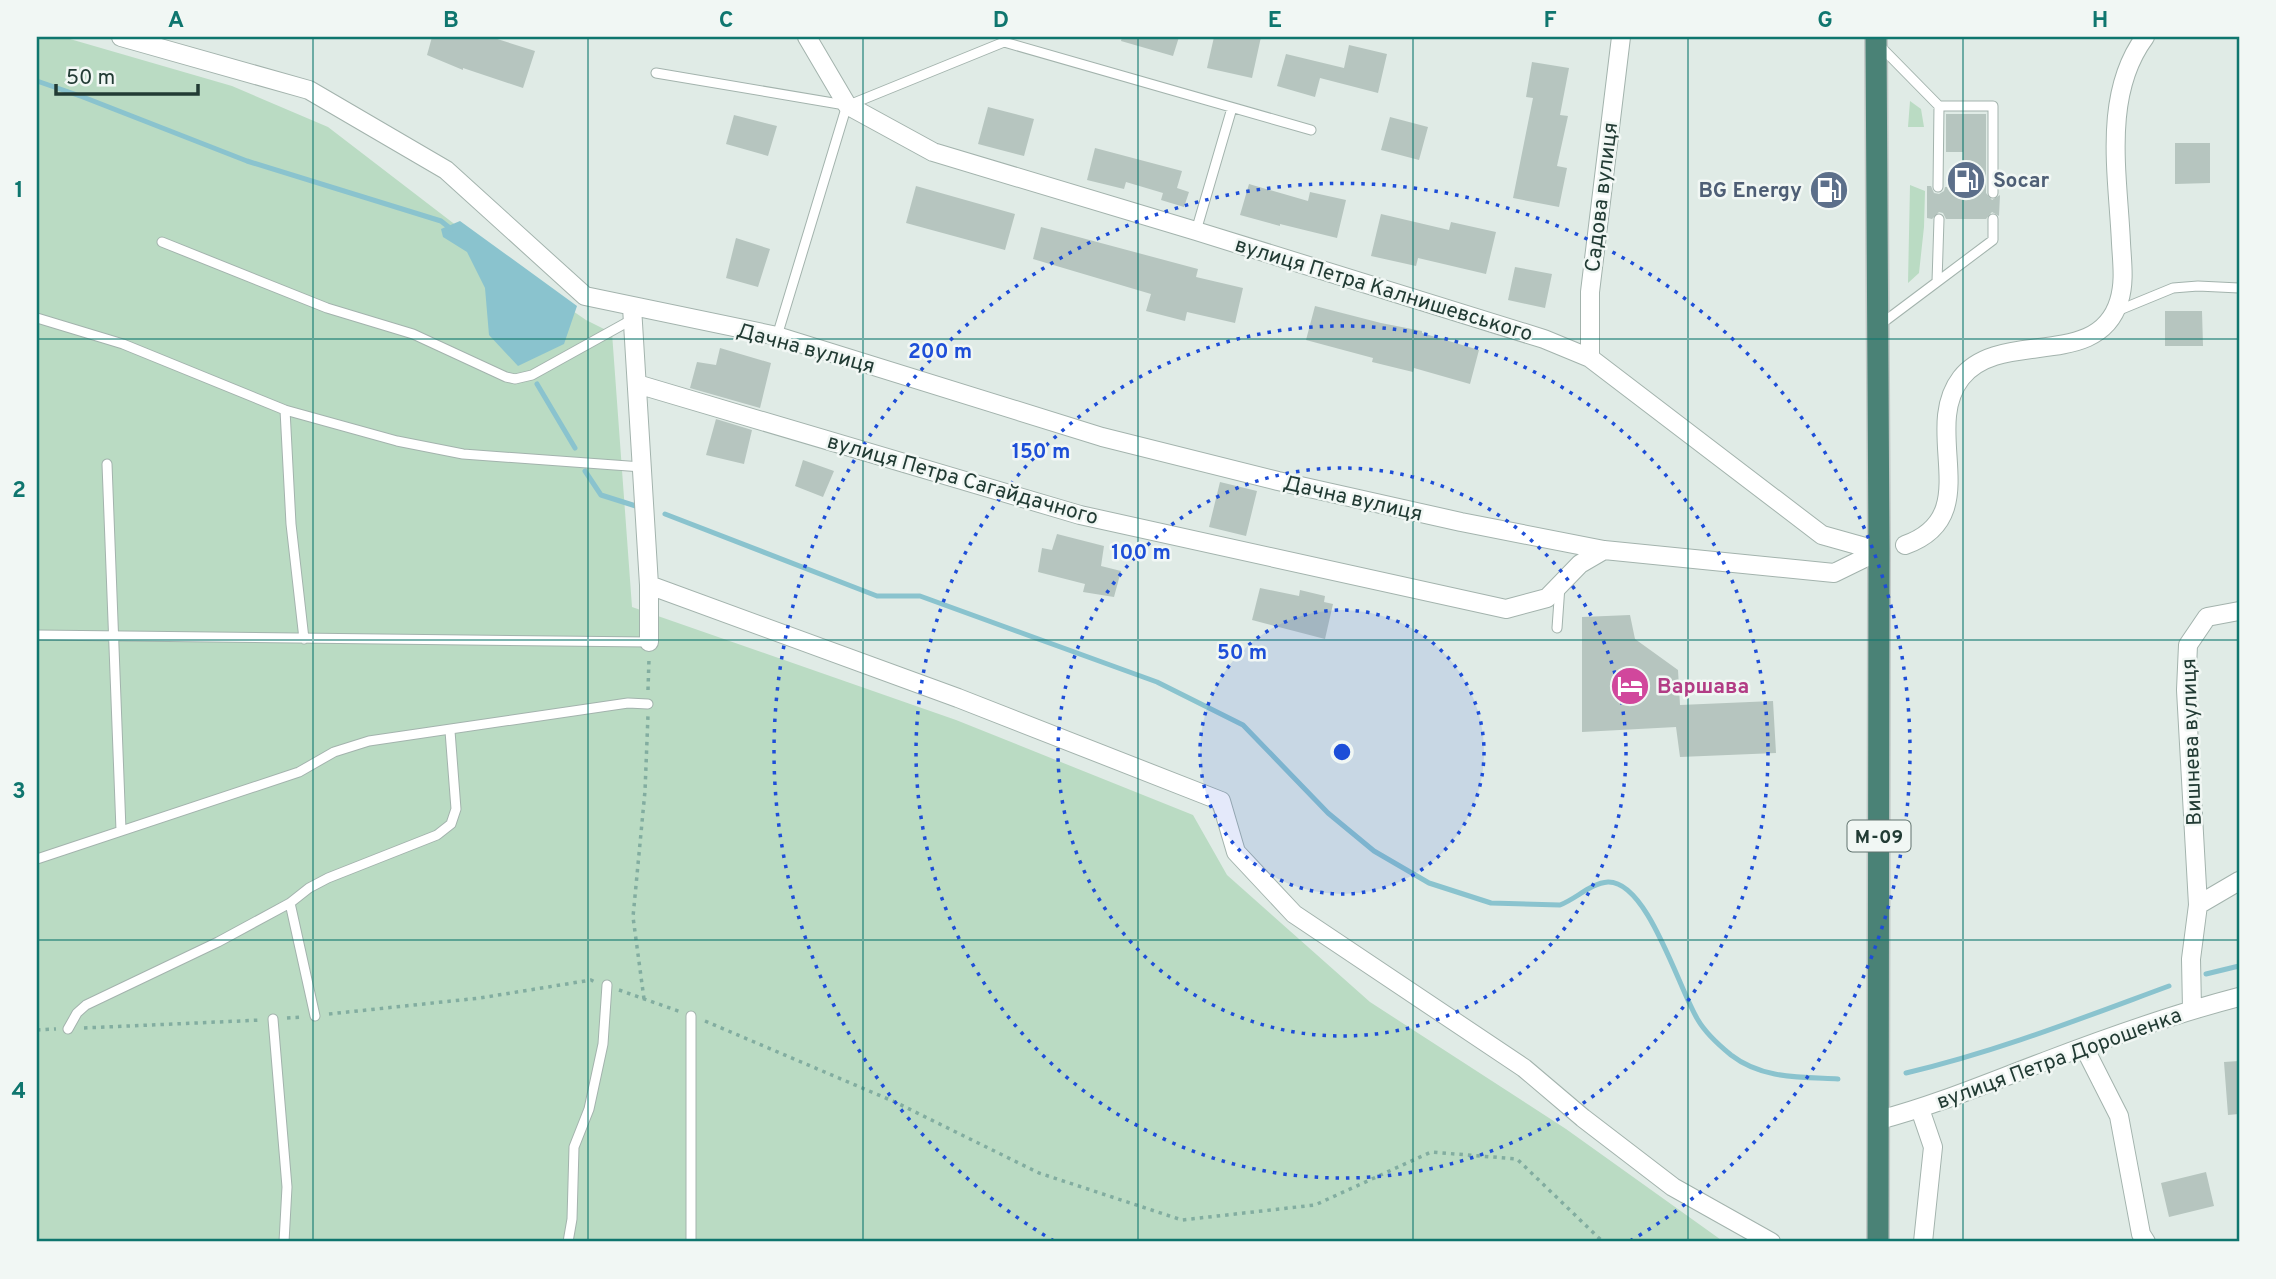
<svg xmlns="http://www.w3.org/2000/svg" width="2276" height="1279" font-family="Overpass,sans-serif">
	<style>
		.green { fill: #badbc3 }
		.water { fill: #8ac3ce }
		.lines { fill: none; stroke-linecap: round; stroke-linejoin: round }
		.stream { stroke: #8ac3ce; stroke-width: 5 }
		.building { fill: #b6c5bf }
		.service-casing { stroke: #a3b3ad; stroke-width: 11 }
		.minor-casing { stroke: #a3b3ad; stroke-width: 20 }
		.trunk-casing { stroke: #c1c8c6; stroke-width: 24 }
		.path { stroke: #82ada0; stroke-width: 3.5; stroke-dasharray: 3.5 5; stroke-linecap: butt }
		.service { stroke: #fff; stroke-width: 9 }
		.minor { stroke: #fff; stroke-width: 18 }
		.trunk { stroke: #4a8276; stroke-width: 21 }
		.grid { fill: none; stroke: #0f766e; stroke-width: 2; stroke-opacity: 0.55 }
		.ring { fill: none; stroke: #1d4ed8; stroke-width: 3.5; stroke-dasharray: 3.5 7 }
		.labels { text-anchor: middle; stroke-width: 5; stroke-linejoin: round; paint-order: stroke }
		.shield { fill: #f1f7f4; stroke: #60736e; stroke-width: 2 }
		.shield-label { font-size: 19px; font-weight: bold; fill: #223b34 }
		.service-label { font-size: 21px; font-weight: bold; fill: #4e5e75; stroke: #f1f7f4; text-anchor: start }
		.street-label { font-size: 21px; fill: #223b34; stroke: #f1f7f4 }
		.hotel-label { font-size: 21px; font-weight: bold; fill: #b23c85; stroke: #f1f7f4; text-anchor: start }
		.centre { fill: #1d4ed8; stroke: #f1f7f4; stroke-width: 3.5 }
		.ring-label { font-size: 21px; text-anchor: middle; font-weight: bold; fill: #1d4ed8; stroke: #f1f7f4; stroke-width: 5; stroke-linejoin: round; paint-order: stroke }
		.neatline { fill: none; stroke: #0f766e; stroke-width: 2.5 }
		.grid-label { font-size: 23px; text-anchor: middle; font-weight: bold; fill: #0f766e }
	</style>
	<rect width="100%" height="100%" fill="#e0ebe6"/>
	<path class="green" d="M37 37H63L232 86 328 127 526 279 586 320 612 333 632 607 956 720 1193 815 1227 875 1370 1002 1566 1129 1724 1242H37Z
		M1910 101 1921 109 1924 127H1908Z
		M1910 185 1925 191 1924 227 1919 273 1908 283Z"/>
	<path class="water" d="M460 221 577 306 564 344 518 366 489 335 485 288 467 252 443 237 441 229Z"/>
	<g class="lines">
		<path class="stream" d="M37 81 83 97 247 161 441 221 451 229
			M537 384 575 448
			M585 471 601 495 639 507
			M665 514 877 596H920L1157 682 1243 725 1328 813 1374 851 1429 883 1491 903 1560 905C1576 899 1591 883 1608 882 1648 881 1679 990 1698 1020 1705 1032 1720 1046 1731 1055 1762 1079 1800 1077 1838 1079
			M2206 974 2239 966
			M1906 1073C1996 1052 2082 1018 2169 986"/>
	</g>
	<path class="building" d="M432 37H491L535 51 523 88 463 68V70L427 55Z
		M1122 37H1179L1173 56 1121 41Z
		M1214 37H1261L1252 78 1207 68Z
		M1349 45 1387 54 1378 93 1320 78 1315 97 1277 86 1286 54 1344 68Z
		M1532 62 1569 68 1560 115 1568 116 1557 166 1567 168 1559 207 1513 198 1533 98 1526 97Z
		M988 107 1034 119 1024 156 978 144Z
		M1946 114H1986V193L1992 200 2000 195 1999 216 1992 212 1986 219H1946L1943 213 1939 212 1932 219 1927 218V186H1931L1934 193 1939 194 1944 191 1945 187H1962L1963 152H1946Z
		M734 115 777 126 768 156 726 144Z
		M1390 117 1428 127 1419 160 1381 150Z
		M2175 143H2210V183L2175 184Z
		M1095 148 1182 171 1177 188 1189 192 1184 207 1161 200 1163 193 1126 182 1124 189 1087 180Z
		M1249 184 1308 201 1310 192 1346 200 1337 238 1280 224V226L1240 215Z
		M916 186 1015 214 1005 250 906 223Z
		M1381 214 1449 230 1451 222 1496 232 1486 274 1418 258 1416 266 1371 256Z
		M1041 227 1198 269 1196 277 1243 288 1235 323 1187 312 1185 321 1146 311 1151 294 1033 259Z
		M736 238 770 249 758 287 726 278Z
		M1515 267 1552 274 1545 308 1508 300Z
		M1315 306 1381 323 1422 331V333L1479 350 1470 384 1414 368 1413 372 1372 362 1373 358 1306 340Z
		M2165 311H2202L2203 346H2165Z
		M720 348 771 363 760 408 690 388 697 362 716 365Z
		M716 419 752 430 744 464 706 455Z
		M803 460 834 471 823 497 795 486Z
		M1220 482 1257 491 1246 536 1209 527Z
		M1057 534 1104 546 1101 566 1121 571 1114 597 1083 592 1085 584 1038 572 1042 548 1052 550Z
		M1260 588 1299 596 1300 590 1325 596 1324 602 1333 604 1325 639 1252 620Z
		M1630 615 1635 639 1678 670 1680 705 1773 701 1776 753 1680 757 1676 727 1582 732V617Z
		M2239 1061V1114L2228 1115 2224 1062Z
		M2206 1172 2214 1206 2169 1217 2161 1183Z"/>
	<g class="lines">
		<g class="service-casing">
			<path id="service" d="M1879 45 1939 106 1938 187
				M656 73 845 105
				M849 105 1004 42 1311 130
				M1939 106H1993V193
				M1196 231 1232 108
				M162 242 327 308 413 334 506 377 515 379 532 375 633 319
				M1937 282 1993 240V219
				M2117 311 2173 288 2198 286 2239 288
				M37 318 123 344 285 410 397 441 463 454 642 467
				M1881 324 1937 282 1939 219
				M777 336 847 105
				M285 410 291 524 304 639
				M107 464 121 830
				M1557 628 1560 586
				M37 635 649 642
				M37 859 299 772 334 752 369 741 628 703 648 704
				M290 903 315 1016
				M691 1016V1242
				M273 1019 287 1187 284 1242
				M68 1029 77 1013 86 1005 218 942 290 903 309 888 328 878 437 835 451 824 456 809 450 731
				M568 1242 572 1219 574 1147 589 1109 603 1044 607 985"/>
		</g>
		<g class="minor-casing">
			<path id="minor" d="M121 37 309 90 446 170 585 296 777 336 1102 437 1278 481 1461 522 1604 550 1834 573 1879 551
				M807 37 847 105 933 152 1196 231 1544 339 1590 358 1822 535 1879 551
				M632 307 649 585V642
				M1590 358V292L1621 37
				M637 384 1080 515 1506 609 1547 598 1580 564 1604 550
				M1905 545C1987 516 1920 431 1961 378 2000 328 2098 371 2119 301 2125 282 2122 262 2121 243 2118 175 2102 95 2145 37
				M649 585 958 698 1221 801 1236 852 1294 914 1524 1068 1583 1118 1673 1187 1771 1242
				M2198 905 2239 881
				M2192 1009 2191 959 2198 905 2186 690 2188 645 2207 617 2239 611
				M2084 1047 2119 1116 2141 1234 2146 1242
				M1920 1109 1933 1147 1923 1242
				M1879 1120C1936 1105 1990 1082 2046 1061 2109 1037 2173 1014 2239 997"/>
		</g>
		<g class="trunk-casing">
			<path id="trunk" d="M1876 37 1879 551 1878 1242"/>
		</g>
		<path class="path" d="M648 690 649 659
			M619 990 681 1012
			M644 999 633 917 645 791 648 715
			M329 1014 480 998 591 980 595 982
			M287 1018 304 1017
			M705 1021 895 1102 1039 1173 1182 1220 1315 1205 1431 1152 1517 1159 1603 1242
			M84 1028 262 1020
			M37 1030 56 1029"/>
		<use href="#service" class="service"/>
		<use href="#minor" class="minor"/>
		<use href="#trunk" class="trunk"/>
	</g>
	<path class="grid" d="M313 37V1242M588 37V1242M863 37V1242M1138 37V1242M1413 37V1242M1688 37V1242M1963 37V1242M37 339H2239M37 640H2239M37 940H2239"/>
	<circle cx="1342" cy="752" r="142" fill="#1d4ed8" fill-opacity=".12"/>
	<g class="ring">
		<circle cx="1342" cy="752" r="142"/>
		<circle cx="1342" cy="752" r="284"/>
		<circle cx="1342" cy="752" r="426"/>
		<path d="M1054 1241A568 568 0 1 1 1630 1241"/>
	</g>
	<defs>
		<g id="fuel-disc" transform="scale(2.0125)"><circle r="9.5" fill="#5c6f8a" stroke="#f1f7f4"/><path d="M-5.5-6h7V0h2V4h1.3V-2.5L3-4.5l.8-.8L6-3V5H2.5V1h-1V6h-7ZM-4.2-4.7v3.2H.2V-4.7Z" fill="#fff"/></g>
		<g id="hotel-disc" transform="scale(2.0125)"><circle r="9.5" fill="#d1479c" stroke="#f1f7f4"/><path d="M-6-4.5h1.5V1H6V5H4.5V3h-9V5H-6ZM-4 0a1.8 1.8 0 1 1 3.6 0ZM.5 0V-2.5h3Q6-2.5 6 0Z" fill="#fff"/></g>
	</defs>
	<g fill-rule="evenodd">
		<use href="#fuel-disc" x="1966" y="180"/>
		<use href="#fuel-disc" x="1829" y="190"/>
		<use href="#hotel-disc" x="1630" y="686"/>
	</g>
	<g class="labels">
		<rect class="shield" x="1847.5" y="820.5" width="63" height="31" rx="5"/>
		<g class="shield-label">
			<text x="1879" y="843">М-09</text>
		</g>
		<g class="service-label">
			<text x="1993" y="187">Socar</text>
			<text x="1802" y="197" text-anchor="end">BG Energy</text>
		</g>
		<g class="street-label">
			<text transform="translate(1601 197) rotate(-83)" y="7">Садова вулиця</text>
			<text transform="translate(1384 289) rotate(17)" y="7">вулиця Петра Калнишевського</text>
			<text transform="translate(806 348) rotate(15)" y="7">Дачна вулиця</text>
			<text transform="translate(963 479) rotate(16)" y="7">вулиця Петра Сагайдачного</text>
			<text transform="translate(1353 498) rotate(13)" y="7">Дачна вулиця</text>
			<text transform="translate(2191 742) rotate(-92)" y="7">Вишнева вулиця</text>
			<text transform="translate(2059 1058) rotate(-20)" y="7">вулиця Петра Дорошенка</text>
		</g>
		<g class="hotel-label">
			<text x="1657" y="693">Варшава</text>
		</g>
	</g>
	<circle cx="1342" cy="752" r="10" class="centre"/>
	<g class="ring-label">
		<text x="940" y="358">200 m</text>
		<text x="1041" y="458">150 m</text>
		<text x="1141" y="559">100 m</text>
		<text x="1242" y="659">50 m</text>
	</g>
	<rect width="2276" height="1279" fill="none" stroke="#f1f7f4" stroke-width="77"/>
	<path d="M56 84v10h142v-10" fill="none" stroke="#223b34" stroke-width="3.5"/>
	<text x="66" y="84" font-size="21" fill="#223b34" stroke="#f1f7f4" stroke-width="5" paint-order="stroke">50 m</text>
	<rect x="38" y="38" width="2200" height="1202" class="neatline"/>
	<g class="grid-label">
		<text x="176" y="27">A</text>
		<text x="451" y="27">B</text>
		<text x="726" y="27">C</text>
		<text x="1001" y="27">D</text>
		<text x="1275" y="27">E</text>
		<text x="1550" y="27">F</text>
		<text x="1825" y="27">G</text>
		<text x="2100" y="27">H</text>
		<text x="19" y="197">1</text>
		<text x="19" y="497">2</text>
		<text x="19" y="798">3</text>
		<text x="19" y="1098">4</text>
	</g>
</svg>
